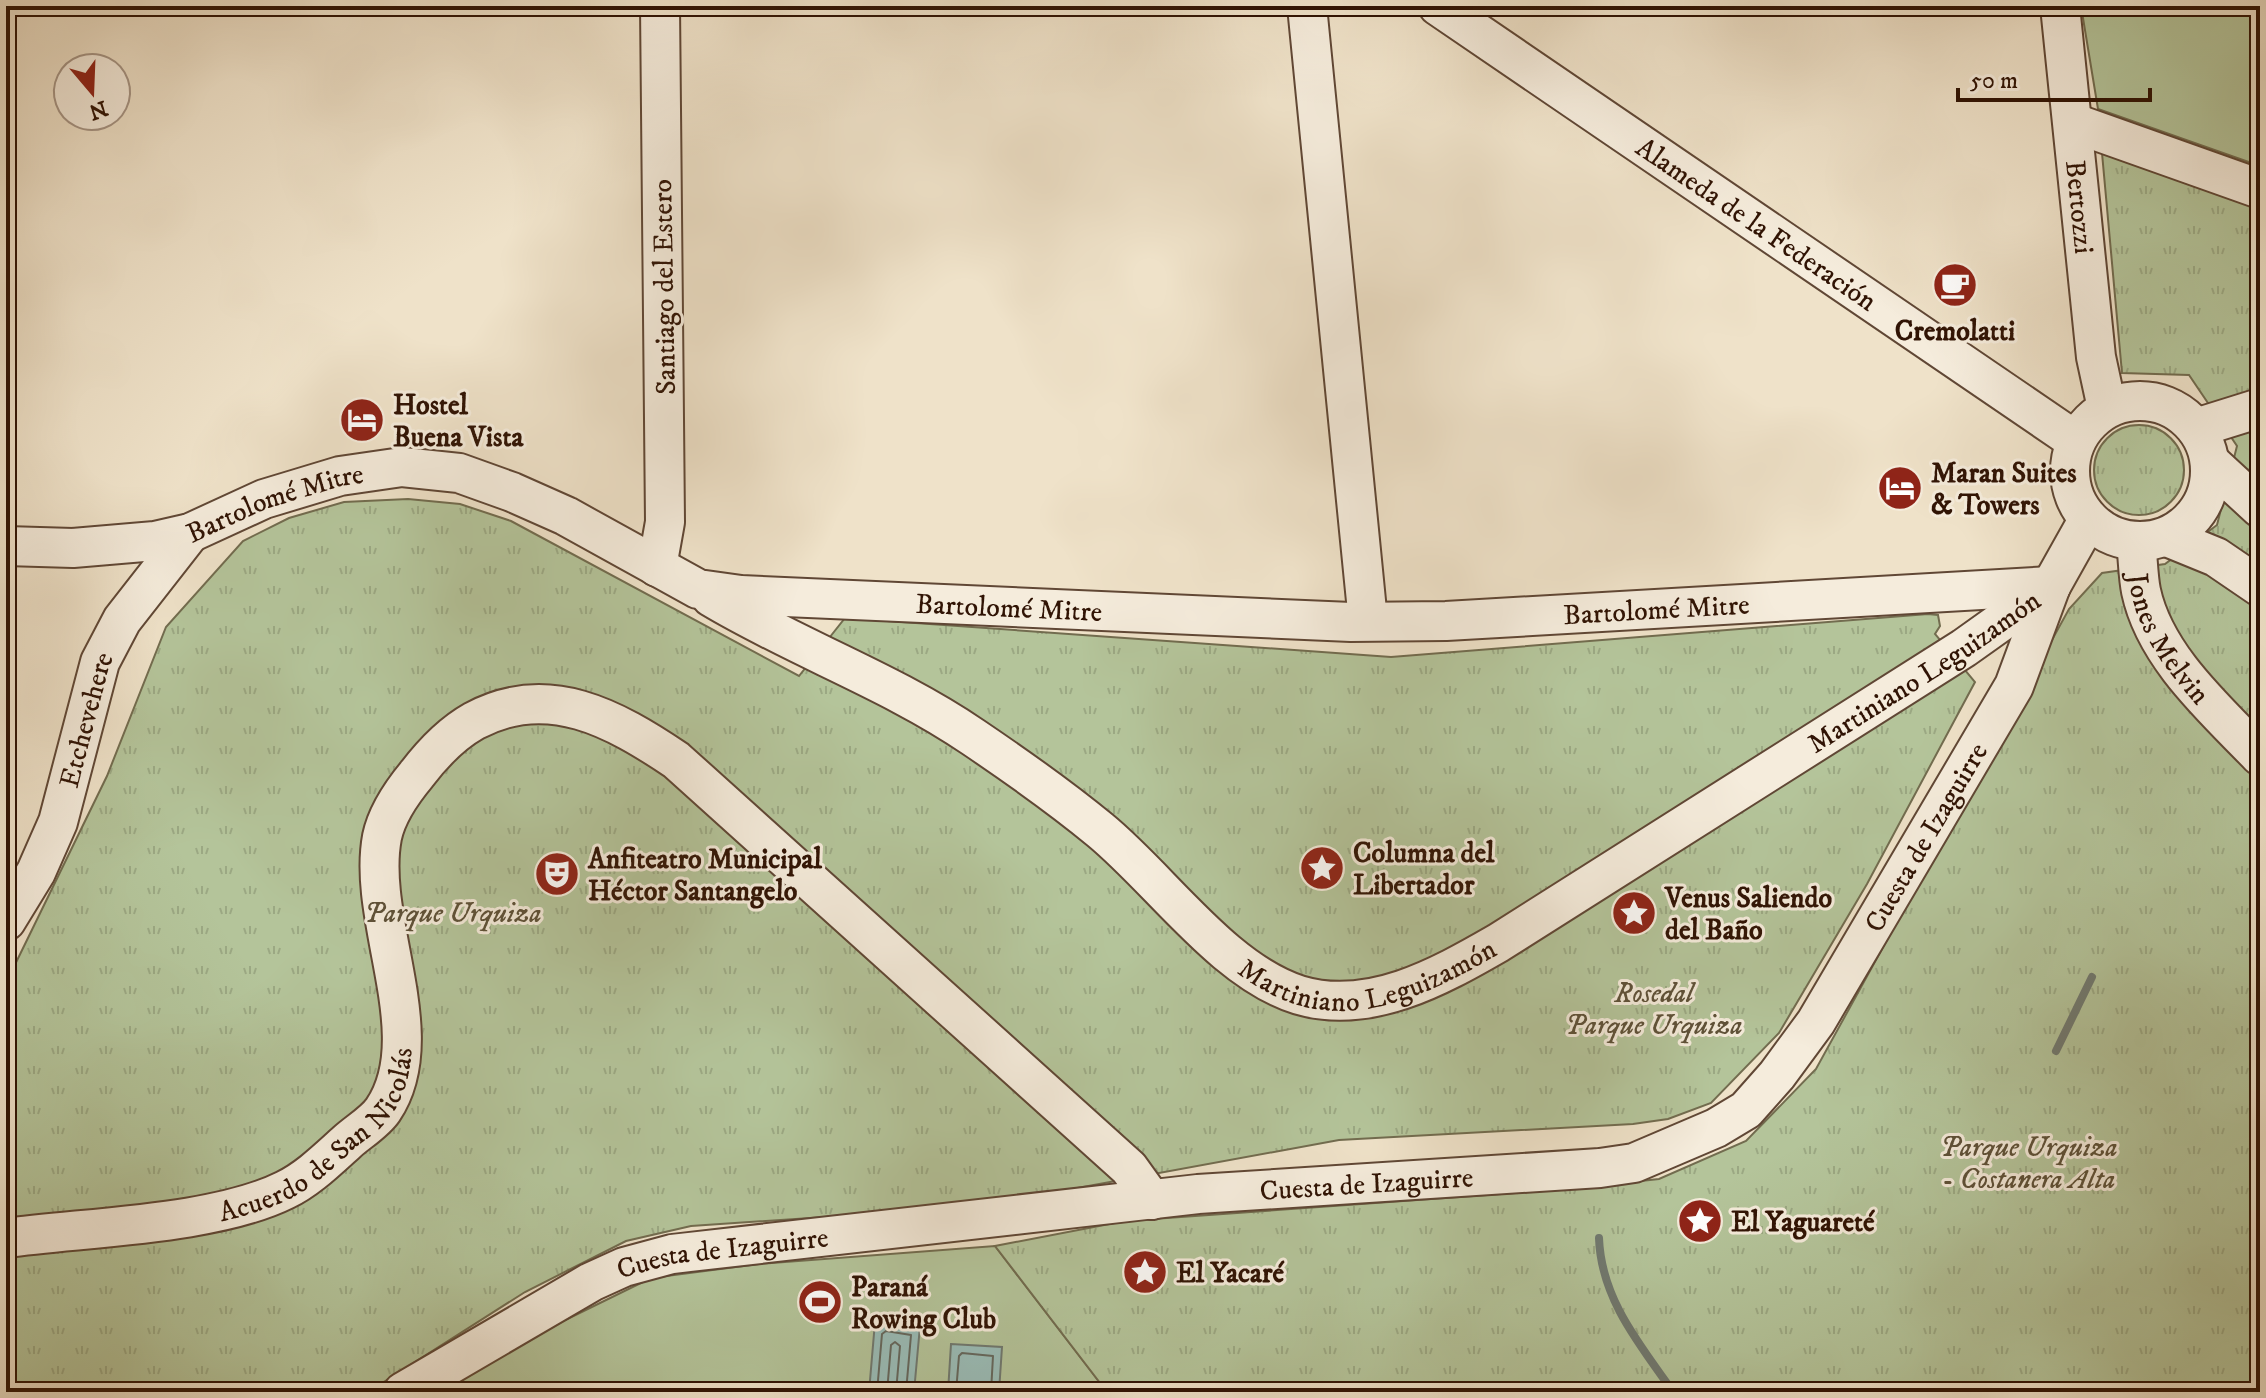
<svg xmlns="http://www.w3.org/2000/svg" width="2266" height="1398" font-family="'IM FELL DW Pica',serif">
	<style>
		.green { fill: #b4c49a; stroke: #726c4f; stroke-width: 2 }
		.park { fill: url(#park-tufts); stroke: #726c4f; stroke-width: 2 }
		.water { fill: #9abdb8; stroke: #707970; stroke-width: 2 }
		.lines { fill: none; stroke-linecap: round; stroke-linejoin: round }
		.shore { stroke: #65685e; stroke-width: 2 }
		.stream { stroke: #707970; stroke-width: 8 }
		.minor-casing { stroke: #604735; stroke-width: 42 }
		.minor { stroke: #f5ecdc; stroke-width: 38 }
		.labels { text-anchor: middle; stroke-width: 6; stroke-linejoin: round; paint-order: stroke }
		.street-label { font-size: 28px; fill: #301304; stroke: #f5ecdc }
		.poi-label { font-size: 28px; font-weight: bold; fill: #301304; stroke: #f5ecdc; text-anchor: start }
		.park-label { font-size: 28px; font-style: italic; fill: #5e5138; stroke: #f5ecdc }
	</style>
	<defs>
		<pattern id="park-tufts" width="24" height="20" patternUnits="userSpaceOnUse" patternTransform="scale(2)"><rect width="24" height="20" fill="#b4c49a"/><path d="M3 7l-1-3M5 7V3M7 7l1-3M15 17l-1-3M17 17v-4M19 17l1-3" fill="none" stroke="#9ba883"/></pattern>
	</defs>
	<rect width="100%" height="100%" fill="#efe2c9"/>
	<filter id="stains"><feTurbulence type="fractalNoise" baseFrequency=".0025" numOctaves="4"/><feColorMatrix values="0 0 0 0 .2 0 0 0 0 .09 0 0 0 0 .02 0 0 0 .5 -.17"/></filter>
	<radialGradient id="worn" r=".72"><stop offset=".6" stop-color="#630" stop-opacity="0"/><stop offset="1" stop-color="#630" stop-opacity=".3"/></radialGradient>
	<path class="green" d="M2081 6H2260V166L2098 109Z
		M995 1246 1107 1392H442L553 1326 651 1278 759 1264Z"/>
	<path class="park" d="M2102 153 2260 209V1392H1107L995 1246 1125 1221 1557 1190 1659 1179 1746 1141 1816 1069 2069 609 2102 573 2165 564 2217 525 2237 446 2189 375 2122 373Z
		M2094 470a45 45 0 1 1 90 0a45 45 0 1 1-90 0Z
		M408 499 460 504 511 521 799 676 845 618 1391 657 1928 614 1938 615 1940 626 1935 634 1975 682 1867 884 1779 1033 1711 1103 1668 1119 1633 1124 1339 1140 974 1207 691 1226 626 1241 525 1292 368 1392H6V983L107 776 166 627 243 541 289 518 344 502Z"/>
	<path class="water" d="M875 1322 920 1326 914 1392H869Z
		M951 1344 1002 1347 999 1392H948Z"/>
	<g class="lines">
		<path class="shore" d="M877 1392 882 1334 886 1331 911 1335 906 1392
			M887 1392 891 1345 895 1342 900 1346 896 1392
			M956 1392 959 1356 962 1353 993 1356 991 1392"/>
		<path class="stream" d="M2056 1051 2092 977
			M1599 1238C1601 1296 1636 1340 1669 1386"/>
		<g class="minor-casing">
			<g id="minor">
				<path d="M1307 6 1368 621"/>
				<path id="s1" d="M1438 6 2076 441"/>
				<path id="s2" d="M2060 6 2096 357 2107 408"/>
				<path d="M2074 123 2260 189"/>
				<circle cx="2140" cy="471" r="70"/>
				<path d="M2196 428 2260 408"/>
				<path d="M2210 462 2260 508"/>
				<path d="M2167 537 2216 557 2260 587"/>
				<path id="s3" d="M2136 542C2138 558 2138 576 2141 591 2155 657 2215 709 2260 756"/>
				<path id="s4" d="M6 546 73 548 155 541 190 533 264 499 340 476 402 467 459 473 512 492 566 516 698 589 741 595 1351 622 1446 621 2051 586"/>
				<path d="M657 567 665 522 660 6"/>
				<path id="s5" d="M711 597C796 648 891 681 973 737 1016 766 1060 797 1100 830 1161 880 1223 971 1299 995 1369 1016 1439 977 1498 943L1964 648 2051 586"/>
				<path id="s6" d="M6 921 36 872 58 822 100 662 122 620 190 533"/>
				<path id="s7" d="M6 1238C86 1227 215 1225 285 1190 308 1179 328 1159 347 1142 358 1132 375 1122 383 1110 433 1036 366 921 382 837 387 813 402 792 417 774 433 753 451 734 474 721 548 681 615 719 676 760L1129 1168 1152 1200"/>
				<path id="s8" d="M403 1392 591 1282 624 1267 672 1254 1198 1194 1600 1168 1634 1163 1716 1128 1746 1110 1777 1075 1816 1022 2014 686 2051 586 2088 520"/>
			</g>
		</g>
		<use href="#minor" class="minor"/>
	</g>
	<defs>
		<g id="cafe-disc" transform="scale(2.3)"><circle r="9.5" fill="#8f2418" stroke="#f5ecdc"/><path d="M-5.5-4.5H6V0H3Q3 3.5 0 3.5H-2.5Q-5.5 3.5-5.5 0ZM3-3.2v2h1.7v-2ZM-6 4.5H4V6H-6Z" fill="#fff"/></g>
		<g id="hotel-disc" transform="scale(2.3)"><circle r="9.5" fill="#8f2418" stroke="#f5ecdc"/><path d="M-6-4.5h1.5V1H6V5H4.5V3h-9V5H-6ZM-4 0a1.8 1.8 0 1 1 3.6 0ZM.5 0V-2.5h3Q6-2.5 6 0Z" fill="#fff"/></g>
		<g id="sight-disc" transform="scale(2.3)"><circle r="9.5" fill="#8f2418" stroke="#f5ecdc"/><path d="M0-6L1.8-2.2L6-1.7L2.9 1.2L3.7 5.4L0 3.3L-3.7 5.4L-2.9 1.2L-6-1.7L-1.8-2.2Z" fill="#fff"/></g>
		<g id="theatre-disc" transform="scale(2.3)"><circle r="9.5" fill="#8f2418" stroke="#f5ecdc"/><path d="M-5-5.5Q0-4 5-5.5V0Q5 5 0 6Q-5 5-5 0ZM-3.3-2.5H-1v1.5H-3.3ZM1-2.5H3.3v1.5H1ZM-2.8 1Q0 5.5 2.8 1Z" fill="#fff"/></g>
		<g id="stadium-disc" transform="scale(2.3)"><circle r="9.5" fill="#8f2418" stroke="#f5ecdc"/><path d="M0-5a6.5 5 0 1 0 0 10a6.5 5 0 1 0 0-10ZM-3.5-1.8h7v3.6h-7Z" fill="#fff"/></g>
	</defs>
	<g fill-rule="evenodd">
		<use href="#cafe-disc" x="1955" y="285"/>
		<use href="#hotel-disc" x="362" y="420"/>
		<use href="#hotel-disc" x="1900" y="488"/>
		<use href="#sight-disc" x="1322" y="868"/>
		<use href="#theatre-disc" x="557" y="874"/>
		<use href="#sight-disc" x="1634" y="913"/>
		<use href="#sight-disc" x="1700" y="1221"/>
		<use href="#sight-disc" x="1145" y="1272"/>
		<use href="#stadium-disc" x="820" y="1302"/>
	</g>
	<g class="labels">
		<g class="street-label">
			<text dy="10" stroke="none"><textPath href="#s2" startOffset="202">Bertozzi</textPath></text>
			<text dy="10" stroke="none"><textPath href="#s1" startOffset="386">Alameda de la Federación</textPath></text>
			<text transform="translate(663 287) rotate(-91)" y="10">Santiago del Estero</text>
			<text dy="10" stroke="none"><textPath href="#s4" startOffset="276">Bartolomé Mitre</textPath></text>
			<text dy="10" stroke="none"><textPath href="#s4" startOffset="1044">Bartolomé Mitre</textPath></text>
			<text dy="10" stroke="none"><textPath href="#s4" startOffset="1692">Bartolomé Mitre</textPath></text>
			<text dy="10" stroke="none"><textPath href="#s3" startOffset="104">Jones Melvin</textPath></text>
			<text dy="10" stroke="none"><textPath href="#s5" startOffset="1432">Martiniano Leguizamón</textPath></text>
			<text dy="10" stroke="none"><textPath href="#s6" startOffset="218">Etchevehere</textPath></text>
			<text dy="10" stroke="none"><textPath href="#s8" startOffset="1722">Cuesta de Izaguirre</textPath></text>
			<text dy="10" stroke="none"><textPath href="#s5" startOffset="786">Martiniano Leguizamón</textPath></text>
			<text dy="10" stroke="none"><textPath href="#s7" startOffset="346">Acuerdo de San Nicolás</textPath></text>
			<text dy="10" stroke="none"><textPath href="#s8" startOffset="1002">Cuesta de Izaguirre</textPath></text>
			<text dy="10" stroke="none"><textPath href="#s8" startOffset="354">Cuesta de Izaguirre</textPath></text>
		</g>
		<g class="poi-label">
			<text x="1955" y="340" text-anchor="middle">Cremolatti</text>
			<text x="393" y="414">Hostel<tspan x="393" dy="32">Buena Vista</tspan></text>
			<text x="1931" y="482">Maran Suites<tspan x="1931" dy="32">&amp; Towers</tspan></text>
			<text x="1353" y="862">Columna del<tspan x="1353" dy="32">Libertador</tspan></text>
			<text x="588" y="868">Anfiteatro Municipal<tspan x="588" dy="32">Héctor Santangelo</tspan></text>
			<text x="1665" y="907">Venus Saliendo<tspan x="1665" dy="32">del Baño</tspan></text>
			<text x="1731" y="1231">El Yaguareté</text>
			<text x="1176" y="1282">El Yacaré</text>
			<text x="851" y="1296">Paraná<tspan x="851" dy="32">Rowing Club</tspan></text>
		</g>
		<g class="park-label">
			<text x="453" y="922">Parque Urquiza</text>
			<text x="1654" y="1002">Rosedal<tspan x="1654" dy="32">Parque Urquiza</tspan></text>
			<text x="2029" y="1156">Parque Urquiza<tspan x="2029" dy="32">- Costanera Alta</tspan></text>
		</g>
	</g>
	<rect width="2266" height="1398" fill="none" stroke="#efe2c9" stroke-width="32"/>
	<rect x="8" y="8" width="2250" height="1382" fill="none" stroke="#301304" stroke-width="4"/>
	<rect x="16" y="16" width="2234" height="1366" fill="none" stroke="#301304" stroke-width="2"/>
	<g transform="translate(92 92) rotate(161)"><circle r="38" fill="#f5ecdc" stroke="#a69586" stroke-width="2"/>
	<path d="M0-6L14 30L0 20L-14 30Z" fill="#8f2418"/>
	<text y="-12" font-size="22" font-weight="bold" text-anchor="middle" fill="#301304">N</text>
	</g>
	<path d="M1958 88v12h192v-12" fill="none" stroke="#301304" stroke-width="4"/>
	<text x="1970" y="88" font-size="24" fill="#301304" stroke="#f5ecdc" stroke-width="6" paint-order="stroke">50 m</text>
	<rect width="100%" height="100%" filter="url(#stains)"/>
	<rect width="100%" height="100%" fill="url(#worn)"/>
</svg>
